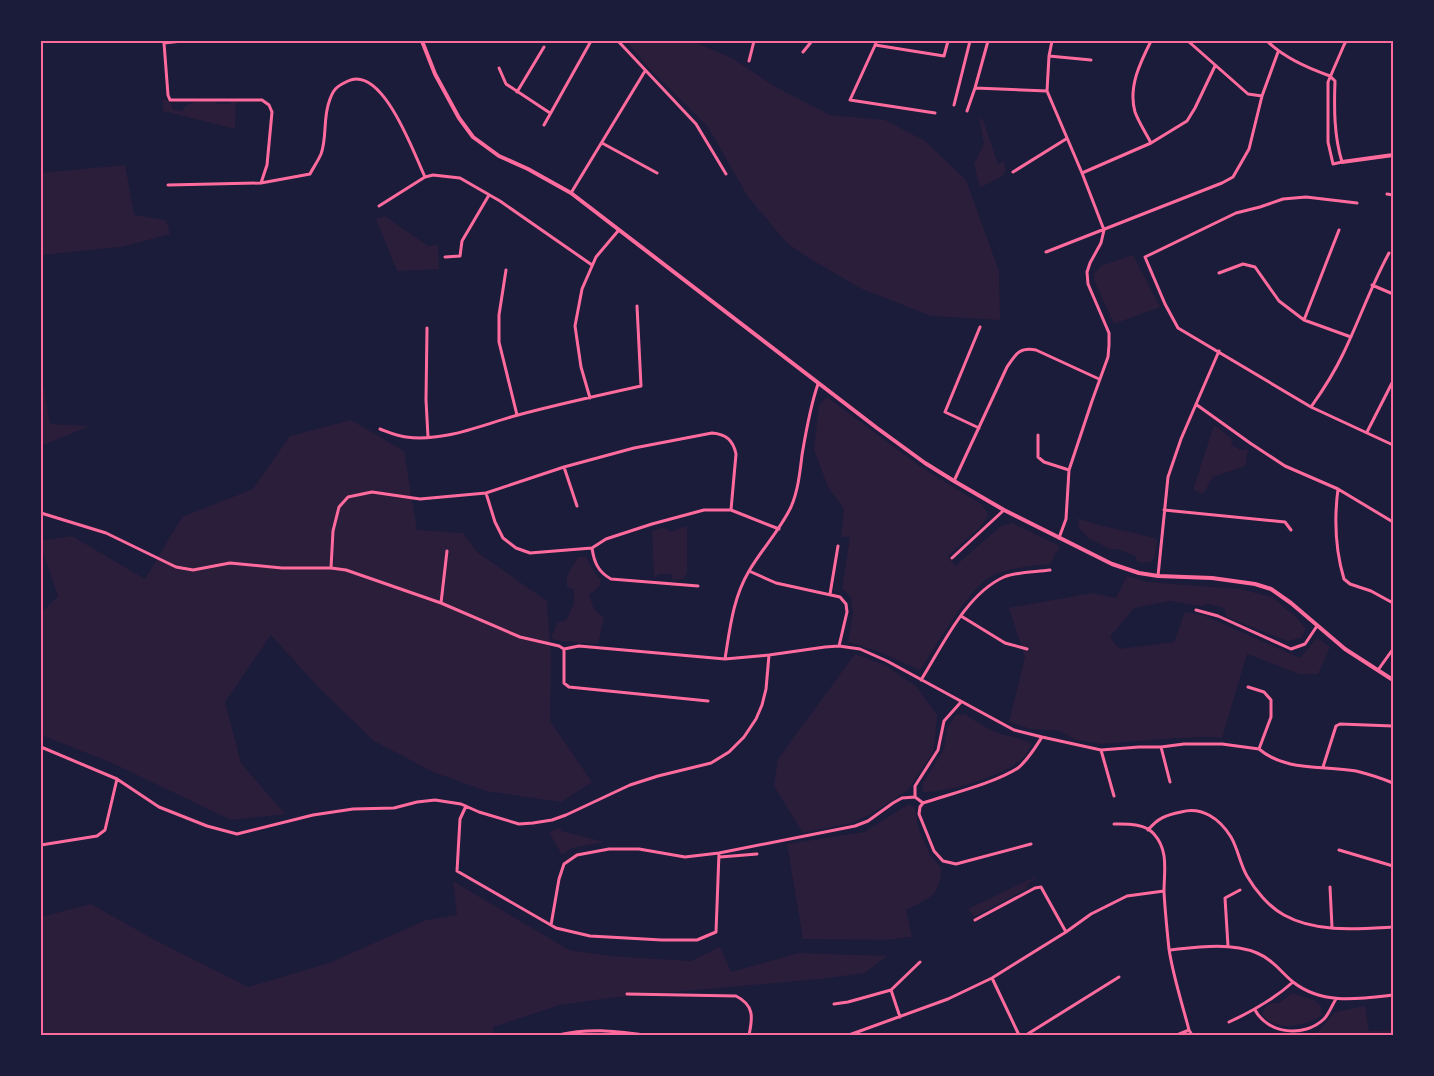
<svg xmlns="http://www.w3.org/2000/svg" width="1434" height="1076" font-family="'Noto Sans',sans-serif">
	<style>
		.green { fill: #2a1e3b }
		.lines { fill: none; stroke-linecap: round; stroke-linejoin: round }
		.minor { stroke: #ff6b9d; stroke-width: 3 }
		.tertiary { stroke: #ff6b9d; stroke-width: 4 }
		.neatline { fill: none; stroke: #ff6b9d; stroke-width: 2 }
	</style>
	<rect width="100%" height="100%" fill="#1b1b3a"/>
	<path class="green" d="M626 41H692L732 58 774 86 830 115 885 120 925 141 966 180 999 271 1000 320 931 316 862 289 807 257 787 243 748 197 708 127 647 66Z
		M163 99 170 101 173 110 182 111C188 99 204 102 215 101L218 104H230L232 101H236L235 129 163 111Z
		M979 118 983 120 998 164 1004 161 1006 171 1002 176 980 188 974 164 984 144Z
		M125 165 134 215 166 220 170 234 121 247 41 255V173Z
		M385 216 428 246 438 245 439 269 397 271 376 219Z
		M1133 255 1160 307 1114 324 1094 280V274L1101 266Z
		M41 384H43L50 424 90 426 41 446Z
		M827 397 921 467 981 504 989 515 979 528 948 556 955 566 1001 526 1012 523 1060 546 1050 564C1030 566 1008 568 990 577 968 589 935 648 920 670L877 651 848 642 853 613 851 597 842 589 850 537H841L844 509 828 487 814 450 819 405Z
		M351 420 404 451 417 530 463 533 477 552 547 601 551 658 550 721 592 782 561 802 486 791 433 772 374 741 319 688 271 635 225 702 241 763 285 814 231 820 112 763 41 735V613L58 596 41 546V541L72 536 145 579 182 517 253 489 290 436Z
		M1214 425 1232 439 1231 444 1240 450 1248 449 1245 466 1213 477 1203 494 1193 490Z
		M1078 518C1104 528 1131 531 1157 539L1155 556 1151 562 1143 563 1137 561 1135 556 1118 549 1112 550 1088 538 1079 528Z
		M687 526V573L683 579 673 580 671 574H658L656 578H654L652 531C659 529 665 525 670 532Z
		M578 557H586L596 575 601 580 599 587 589 595 594 609 604 618 598 644 561 641 551 639 557 623 566 620 574 604V590L567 587V576Z
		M1127 576 1148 582 1240 589 1272 597 1296 617 1306 629 1301 638 1287 641 1227 617 1224 608 1208 604 1201 606 1169 601 1134 608 1110 637 1119 649 1174 642 1185 612 1203 615 1300 658 1317 638 1330 647 1318 674H1299L1247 654 1222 738 1208 737 1176 738 1102 744 1076 740 1060 731 1031 729 1009 722 1025 657 1009 608 1092 593 1116 598Z
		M855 654 885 665 917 687 937 715 935 740 932 754 907 791 871 814 852 823 803 833 774 786 778 759Z
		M965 714C977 722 987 729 1001 734 1012 737 1022 738 1032 744 1029 749 1026 756 1021 760 1001 776 948 793 922 792L923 783 944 749 947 728 956 715Z
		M909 804 915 808 918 827 930 855 941 868C941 896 928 899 906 910L912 937 886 940 803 939 787 844 864 832Z
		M560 828 561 831 605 842 572 848 562 855 549 832Z
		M1035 877 1036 878 1030 882 1027 886 1028 888 974 917 968 909Z
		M453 881 569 950 610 956 691 961 720 947 731 972 799 953 887 956 865 973 820 979 609 998 560 1005 493 1027V1035H41V917L91 904 155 940 248 987 329 963 426 920 457 915Z
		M1292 993 1314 1000 1321 1006V1016C1303 1027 1277 1032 1262 1015 1264 1006 1270 1002 1279 1003Z
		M1365 1006 1369 1031 1393 1030V1035H1315L1335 1012Z"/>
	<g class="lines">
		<path class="minor" d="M182 41 164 43 168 95 170 100H262L269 105 272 112 267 165 261 183
			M618 41 696 124 726 174
			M877 41 850 100 935 113
			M1052 41 1049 56 1047 91 1082 173 1104 230 1101 243 1090 263 1087 272 1088 284 1109 333V345L1108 357 1092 401 1069 470 1066 519 1059 538
			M1151 41C1140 63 1128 87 1135 112 1139 123 1146 133 1151 143
			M1188 41 1248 94 1262 96
			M1267 41C1284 58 1307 68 1330 76
			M875 45 944 56 948 41
			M803 52 812 41
			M1049 56 1091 60
			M749 61 754 41
			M499 68 506 84 550 113
			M1330 76 1335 81C1334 108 1334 136 1342 162L1333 164 1328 142V82L1344 45 1346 41
			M975 88 1047 91
			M517 92 544 47
			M954 105 970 41
			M967 111 975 88 988 41
			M544 125 591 41
			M602 143 657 173
			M1013 172 1066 139
			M1082 173 1151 143 1187 121 1195 108 1215 66
			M168 185 261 183 310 174C313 168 318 161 321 154 327 138 323 119 329 102 333 89 337 86 348 81 383 65 414 154 425 177
			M571 193 645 71
			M1387 194 1393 195
			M1357 203 1306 197 1283 199 1260 207 1236 213 1145 257 1165 304 1178 328 1311 407 1393 445
			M379 206 425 177 433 175 460 178 500 201 592 265
			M1046 252 1222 183 1233 177 1249 149 1262 96 1278 52
			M445 257 460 256 462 241 489 195
			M506 270 499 315V342L517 415
			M1219 273 1243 264 1255 267 1279 301 1304 320 1351 337
			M1372 285 1393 294
			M1304 320 1339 230
			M427 328 426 400 428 437
			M590 398 581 367 575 326 582 289 596 257 618 231
			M1197 405 1250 443 1285 466 1338 489 1393 522
			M1311 407C1323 390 1334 373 1343 354 1359 321 1371 286 1389 253
			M979 428 945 412 980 327
			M380 429C388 432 397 436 406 437 445 442 481 425 518 415 559 404 600 395 641 386L637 306
			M1367 432 1393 381
			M1038 435V457L1044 462 1069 470
			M564 467 577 506
			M954 481 1007 367C1016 354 1019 347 1036 350L1099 379
			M1338 489C1334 520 1335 549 1344 579L1350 584 1371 591 1393 603
			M486 493 495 522 503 538 516 548 530 553 592 548 606 539 652 524 704 510H731L779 529
			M1164 510 1285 522 1291 530
			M41 513 106 533 176 567 193 570 230 563 282 568H331L346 570 441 603 520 637 559 646 564 649 579 646 725 659 769 655 825 647 839 646 860 649 887 661 1014 730 1042 737 1101 750 1139 747H1161L1184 744H1222L1259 749
			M592 548C594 562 598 572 611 579L698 586
			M952 558 1004 510
			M331 568 333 531 339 507 348 497 372 492 420 499 486 493 564 467 634 448 712 433C726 434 733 440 736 454L731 510
			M749 571 776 583 840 597 846 604 847 612 839 646
			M1158 576 1168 477 1181 439 1219 351
			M830 594 838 546
			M441 603 447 551
			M1196 610 1218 616 1291 649 1305 644 1317 626
			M961 616 1005 643 1027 649
			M564 649V683L569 687 708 701
			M725 659C730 628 733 598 749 571 762 549 780 530 791 507 798 491 800 472 802 455 806 431 810 407 818 384
			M1378 670 1393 649
			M921 680C943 645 966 594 1004 577 1015 572 1037 572 1050 570
			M1248 687 1264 692 1271 700V717L1259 749
			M41 747 117 779 159 807 207 826 237 834 313 815 353 809 394 808 417 802 435 800 461 804 479 812 519 824 533 823 552 820 566 815 630 785 658 776 711 763 729 752 744 737 756 719 762 705 766 689 769 655
			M1161 747 1170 782
			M1259 749C1286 772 1323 765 1356 771 1368 774 1381 778 1393 783
			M1101 750 1114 796
			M1323 767 1336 726 1340 724 1393 726
			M915 797V786L938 750 944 721 961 702
			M923 803 920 807 919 814 934 851 943 861 956 864 1031 844
			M923 803C950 794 995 783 1018 768 1028 760 1035 748 1042 737
			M466 806 460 819 457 871 556 928 590 936 662 940H697L716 932 719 853
			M1114 824C1127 824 1145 823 1154 834 1169 851 1164 871 1164 892 1165 910 1167 930 1169 949 1173 976 1182 1003 1189 1030L1192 1035
			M1148 830C1158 818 1166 815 1181 812 1202 806 1220 819 1231 837 1238 849 1240 864 1247 876 1255 890 1269 907 1284 915 1316 933 1358 929 1393 927
			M41 845 97 836 105 830 117 779
			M1339 850 1393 866
			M720 857 757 854
			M1330 887 1332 927
			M975 920 1035 888 1041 887 1066 932
			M551 925 559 879 564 864 577 855 609 849H639L685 857 719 853 855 826 868 821 893 803 902 798 915 797 923 803
			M1228 946 1225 898 1240 890
			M1170 950C1197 947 1231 942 1257 953 1272 959 1281 972 1293 982 1322 1005 1359 999 1393 995
			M992 978 1019 1035
			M891 990 900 1017
			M627 994 736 996C754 1005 753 1017 749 1035
			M834 1004 848 1002 891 990 920 962
			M1255 1010C1268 1034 1304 1038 1324 1019 1329 1014 1332 1005 1336 999
			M1229 1022C1253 1011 1273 1000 1293 982
			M558 1035C590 1028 613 1031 645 1035
			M849 1035 948 999 992 978 1066 932 1091 914 1127 896 1164 891
			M1026 1035 1119 977
			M1177 1035 1189 1030"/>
		<path class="tertiary" d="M422 41 435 74 459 118 473 137 499 156 528 169 571 193 877 428 925 463 954 481 1004 510 1112 564 1139 573 1158 576 1212 578 1255 584 1271 589 1291 603 1345 649 1393 680
			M1342 162 1393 155"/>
	</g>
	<rect width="1434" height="1076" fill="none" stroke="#1b1b3a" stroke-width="85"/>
	<rect x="42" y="42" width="1350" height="992" class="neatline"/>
</svg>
